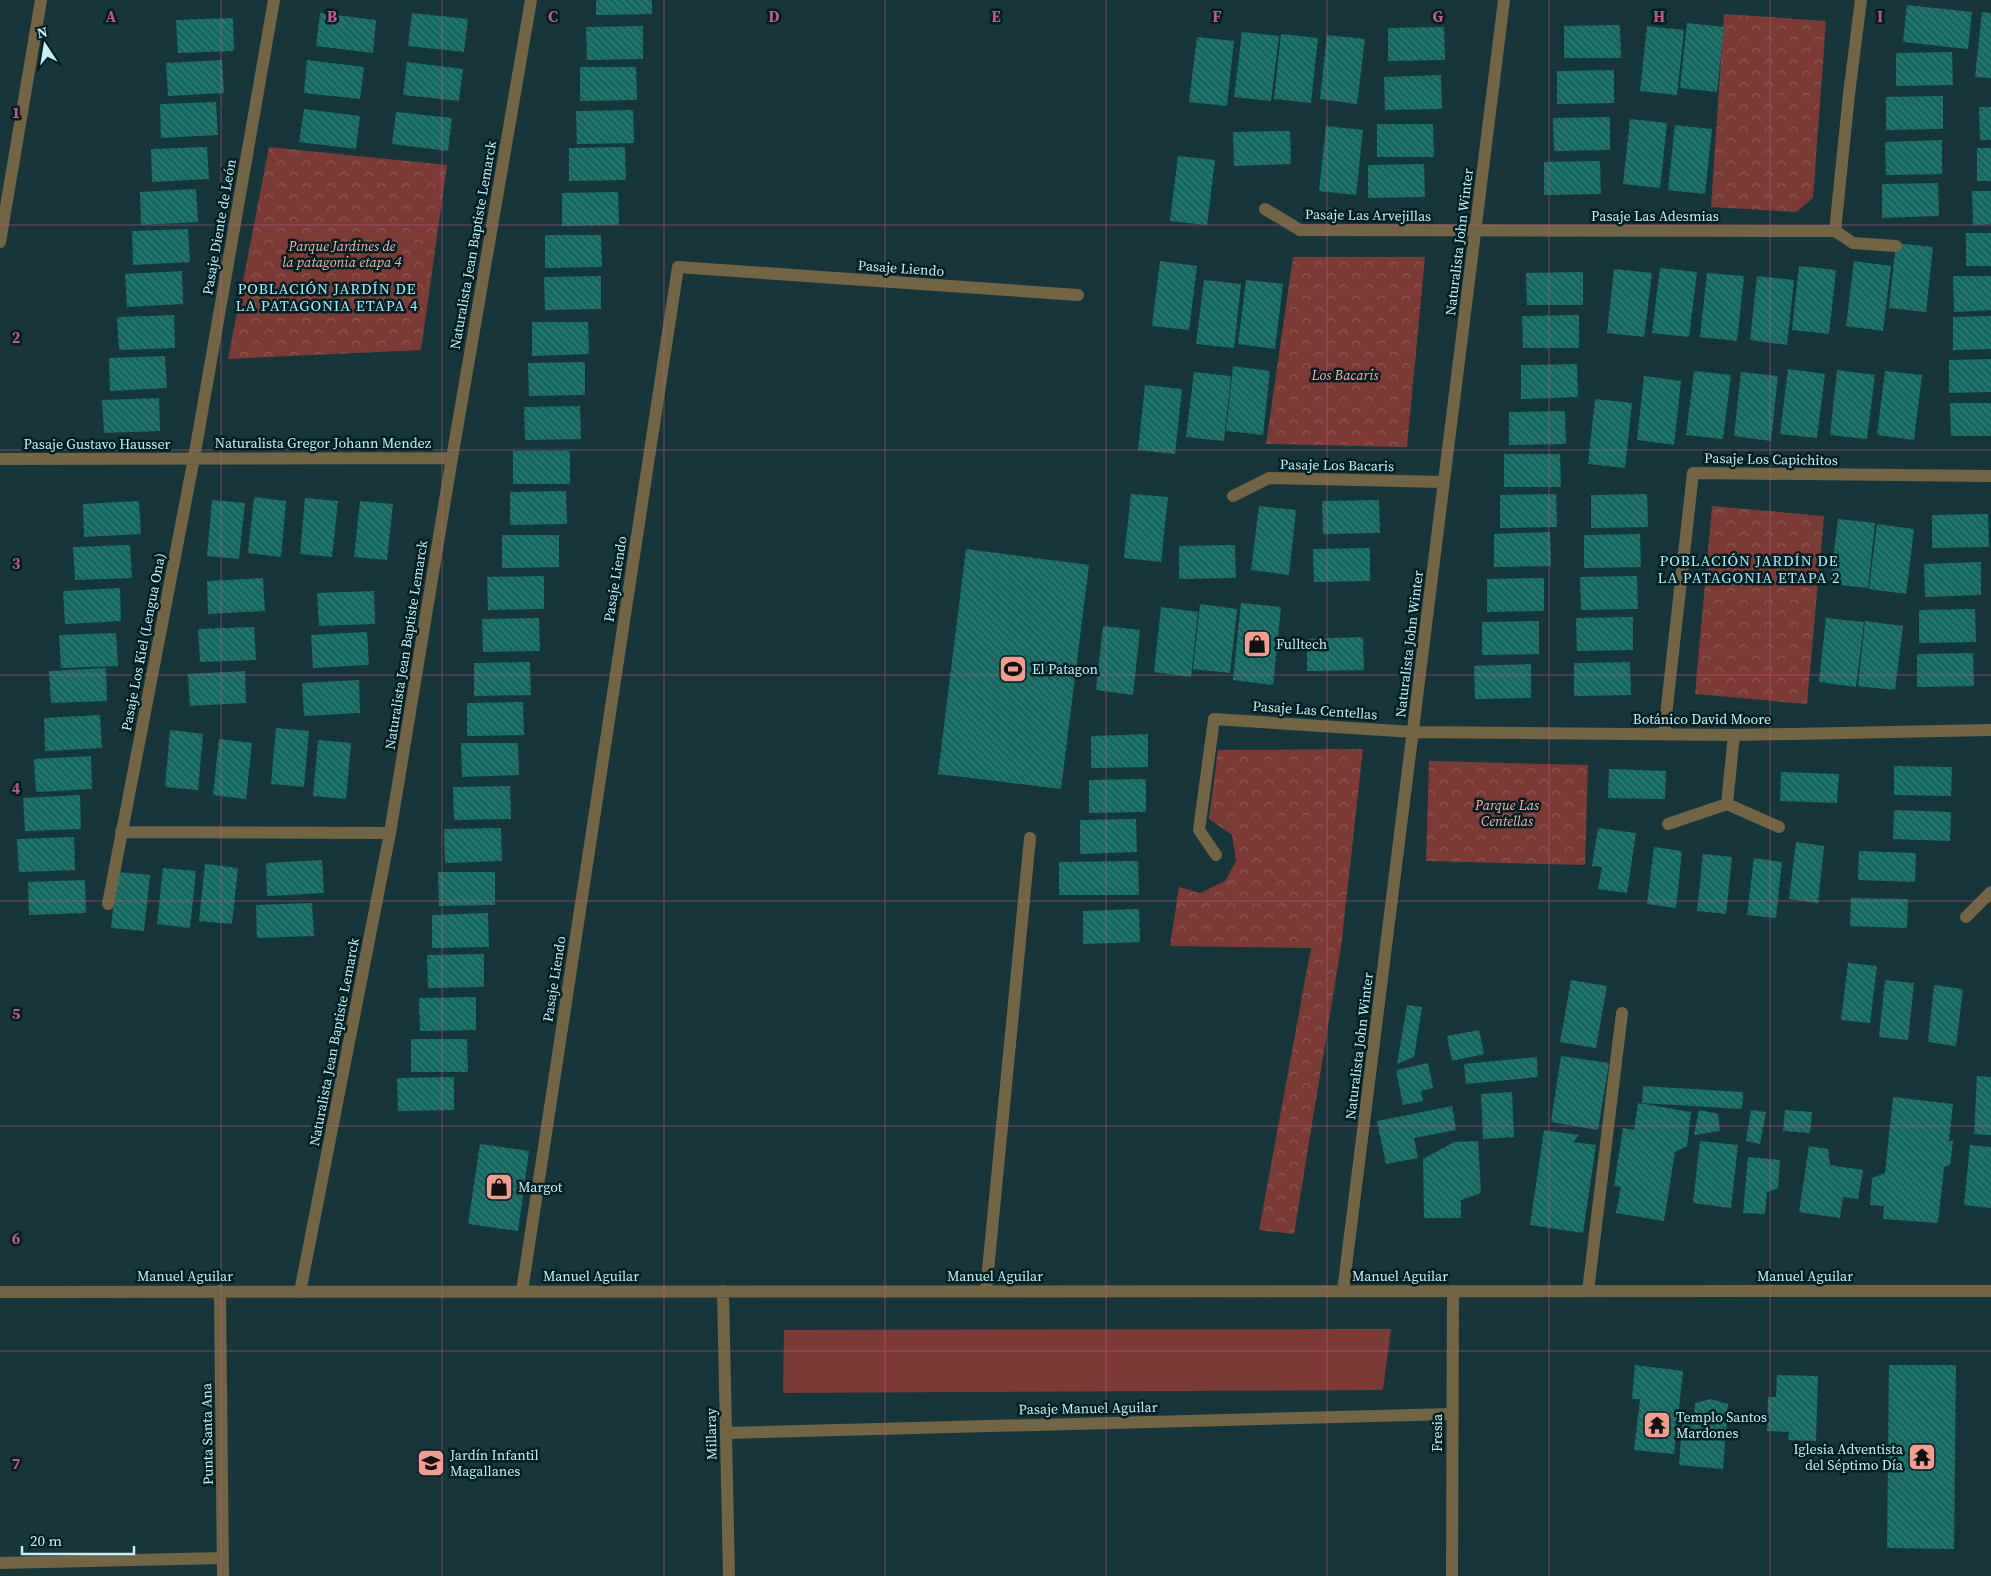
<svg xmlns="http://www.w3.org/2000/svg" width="1991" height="1576" font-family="'Source Serif 4',serif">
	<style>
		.grass { fill: #7b3b34 }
		.park { fill: url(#park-crowns) }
		.building { fill: url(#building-back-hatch) }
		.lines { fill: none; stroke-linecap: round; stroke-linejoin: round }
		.minor { stroke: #736544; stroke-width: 12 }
		.grid { fill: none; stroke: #c2598a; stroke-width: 1; stroke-opacity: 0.55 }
		.labels { text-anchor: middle; stroke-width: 5; stroke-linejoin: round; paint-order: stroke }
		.street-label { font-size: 14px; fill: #c3f0f7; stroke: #001d22 }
		.park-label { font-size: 14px; font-style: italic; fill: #fbb3a8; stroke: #001d22 }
		.poi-label { font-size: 14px; fill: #c3f0f7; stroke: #001d22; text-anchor: start }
		.neighbourhood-label { font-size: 15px; letter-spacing: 1px; fill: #a4eefa; stroke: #001d22 }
		.grid-label { font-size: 16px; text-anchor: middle; font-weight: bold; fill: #c2598a; stroke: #001d22; stroke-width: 5; stroke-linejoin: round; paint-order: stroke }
	</style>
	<defs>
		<pattern id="park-crowns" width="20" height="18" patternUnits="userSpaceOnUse" patternTransform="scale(1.25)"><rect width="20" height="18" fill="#7b3b34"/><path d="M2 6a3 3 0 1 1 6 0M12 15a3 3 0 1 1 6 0" fill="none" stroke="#8c5852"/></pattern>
		<pattern id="building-back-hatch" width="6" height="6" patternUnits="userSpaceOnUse" patternTransform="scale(1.25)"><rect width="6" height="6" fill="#156761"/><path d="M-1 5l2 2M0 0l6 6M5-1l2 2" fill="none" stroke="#357d78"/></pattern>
	</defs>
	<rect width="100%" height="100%" fill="#17363b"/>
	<path class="grass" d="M1391 1329 1383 1390 783 1393 784 1330Z"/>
	<path class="park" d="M1724 14 1826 21 1813 198 1796 212 1711 207Z
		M269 147 447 165 421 350 228 359Z
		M1293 257H1425L1407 447 1266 444Z
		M1712 506 1824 516 1807 704 1695 694Z
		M1363 749 1341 947 1294 1234 1259 1230 1311 948 1170 946 1179 887 1200 893 1225 881 1236 861 1232 835 1209 819 1218 750Z
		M1429 761 1588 765 1585 865 1426 861Z"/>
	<path class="building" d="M596 0H652V14L596 15Z
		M1907 5 1972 12 1968 49 1903 42Z
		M1982 12 1991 13V78L1975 77Z
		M320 13 376 20 373 53 316 46Z
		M412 13 468 19 464 52 408 46Z
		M233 18 234 51 178 53 176 20Z
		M1687 23 1724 27 1717 92 1680 88Z
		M1620 25 1621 58H1564V26Z
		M643 26V59L587 60 586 27Z
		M1647 26 1684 30 1677 95 1640 91Z
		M1444 27 1445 60 1388 61V28Z
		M1242 32 1279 36 1271 101 1234 97Z
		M1281 34 1318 38 1311 103 1274 99Z
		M1327 35 1365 39 1357 104 1320 99Z
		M1197 37 1234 41 1227 106 1189 102Z
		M1952 52 1953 85 1896 86V53Z
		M222 60 224 93 168 96 166 63Z
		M307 60 364 67 360 99 304 93Z
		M407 62 463 69 459 101 403 95Z
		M580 67H636L637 100 580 101Z
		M1614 70V103L1557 104V71Z
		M1441 75 1442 109 1385 110 1384 77Z
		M1943 96V129L1886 130V97Z
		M216 102 218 135 161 138 160 104Z
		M1979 107H1991V140H1980Z
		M304 109 360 116 356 149 299 142Z
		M633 110 634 143 577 144 576 111Z
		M396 112 452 118 448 151 392 144Z
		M1610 117V150L1554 151 1553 118Z
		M1630 119 1667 123 1660 188 1623 184Z
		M1377 124H1433L1434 157H1377Z
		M1675 125 1712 129 1705 194 1668 190Z
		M1326 126 1363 130 1356 195 1319 191Z
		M1290 131 1291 164 1234 166 1233 132Z
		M1942 140V174L1886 175 1885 142Z
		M207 147 209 179 152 182 151 149Z
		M625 147 626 180 569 181V148Z
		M1977 148H1991V181H1977Z
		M1178 156 1215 160 1207 225 1170 221Z
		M1600 161 1601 194 1544 195V162Z
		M1424 164 1425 197 1368 198V165Z
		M1938 183 1939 216 1882 218V184Z
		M196 189 198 222 141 225 140 192Z
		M1972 191H1991V224L1973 225Z
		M618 192 619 225 562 226V193Z
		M188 229 190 262 133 265 132 231Z
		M1966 233H1991V266H1966Z
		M545 235H601L602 267 545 268Z
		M1896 243 1933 247 1926 312 1889 308Z
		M1160 261 1197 266 1189 330 1152 326Z
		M1854 261 1891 266 1883 331 1846 326Z
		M1799 266 1836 270 1829 334 1792 330Z
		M1660 268 1697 272 1689 337 1652 333Z
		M1614 269 1652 273 1644 337 1607 333Z
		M182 271 183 304 127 307 125 274Z
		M1583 272V305H1527L1526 273Z
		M1707 273 1744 276 1737 341 1700 337Z
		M601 276V309L545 310 544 277Z
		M1757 276 1794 280 1787 345 1750 340Z
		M1953 276H1991V310L1954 312Z
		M1204 280 1241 284 1234 348 1196 344Z
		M1246 280 1283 284 1275 349 1238 344Z
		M174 315 175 348 119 350 117 317Z
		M1579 315V348H1523L1522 316Z
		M1991 316V349L1953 350V317Z
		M532 322H588L589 354 532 356Z
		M165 356 167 388 110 391 109 358Z
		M1991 359V392L1949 393V360Z
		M585 362V395L529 396 528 363Z
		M1577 364 1578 397 1521 399V365Z
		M1233 366 1270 371 1263 435 1226 431Z
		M1788 369 1825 374 1817 438 1780 434Z
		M1837 370 1875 375 1867 439 1830 435Z
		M1694 371 1731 375 1723 439 1686 435Z
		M1885 371 1922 375 1914 440 1877 435Z
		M1194 372 1231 376 1224 441 1186 437Z
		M1741 372 1778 376 1771 441 1734 436Z
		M1644 376 1681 381 1674 445 1637 440Z
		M1145 385 1182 389 1175 454 1138 450Z
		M159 398 160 431 104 433 102 400Z
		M1595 399 1632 403 1625 468 1588 464Z
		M1950 403H1991V436H1951Z
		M580 406 581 439 525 440 524 407Z
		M1565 411 1566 444 1509 445V412Z
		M513 451H570V484H513Z
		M1504 454H1560L1561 487H1504Z
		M566 491 567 524 510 525V492Z
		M1131 494 1168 497 1161 562 1124 558Z
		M1556 494 1557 527 1500 528V495Z
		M1647 494 1648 527 1591 528V495Z
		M254 497 286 501 281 557 248 553Z
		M305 498 338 501 332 557 300 554Z
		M212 500 245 503 239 559 207 556Z
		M1379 500 1380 533 1323 534 1322 501Z
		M139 501 141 534 84 537 83 504Z
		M360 501 393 504 387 560 354 557Z
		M1259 506 1296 510 1289 575 1251 570Z
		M1988 514 1989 547 1932 548V515Z
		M1838 519 1875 523 1868 588 1830 584Z
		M1877 524 1914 529 1906 594 1869 589Z
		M1550 532 1551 566 1494 567V534Z
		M1640 534 1641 567 1584 568V535Z
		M502 535H559V567L502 568Z
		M130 545 132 578 75 580 73 547Z
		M1235 545 1236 578 1179 579V546Z
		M1370 548V581L1314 582 1313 549Z
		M966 549 1089 565 1061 789 938 774Z
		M1981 562V595L1925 597 1924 564Z
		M544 576V609L488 610 487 577Z
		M1637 576 1638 609 1581 610 1580 577Z
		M263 578 265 611 208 614 207 581Z
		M1544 578V611L1487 612V579Z
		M120 588 121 621 65 624 63 591Z
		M374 591 375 624 319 626 317 593Z
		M1241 603 1281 607 1273 685 1233 680Z
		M1200 604 1237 609 1230 673 1193 669Z
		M1161 607 1198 612 1191 677 1154 672Z
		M1975 609 1976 642 1919 643V610Z
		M1633 617V650L1577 651 1576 618Z
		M539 618 540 651 483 652 482 619Z
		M1826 618 1864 622 1856 687 1819 682Z
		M1539 621V654L1482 655V622Z
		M1865 621 1903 626 1895 690 1858 686Z
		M1103 626 1140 630 1133 695 1096 690Z
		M254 627 256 660 200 662 198 629Z
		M367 632 369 665 313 668 311 635Z
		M116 633 118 666 61 668 59 635Z
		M1363 637 1364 670 1307 671V639Z
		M1973 653 1974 686 1917 687V654Z
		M530 662 531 695 474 696V663Z
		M1630 662 1631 695 1574 696V663Z
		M1531 664V698L1475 699 1474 666Z
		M106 668 107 701 51 703 49 671Z
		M245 671 246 703 190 706 188 674Z
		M359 680 360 713 304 716 302 683Z
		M523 702 524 735 467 736V703Z
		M100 715 102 748 45 751 44 718Z
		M276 728 309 731 304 787 271 784Z
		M170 730 203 734 198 790 165 787Z
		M1148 734V767L1091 768V736Z
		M219 739 252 743 246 799 213 795Z
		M318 740 351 743 346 799 313 796Z
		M461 743H518L519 775 462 777Z
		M91 756 92 789 36 792 34 759Z
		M1894 766 1952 767 1951 796 1894 795Z
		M1609 769 1666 771 1665 799 1608 798Z
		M1781 772 1839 774 1837 803 1780 801Z
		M1146 779V812L1089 813V780Z
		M510 786 511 819 454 820 453 787Z
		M80 795 81 829 25 831 23 798Z
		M1894 810 1951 812 1950 841 1893 839Z
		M1136 819 1137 852 1080 854V820Z
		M501 828 502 861 445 863 444 829Z
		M1598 828 1636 833 1627 893 1598 889 1602 867 1592 866Z
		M74 837 75 870 19 872 17 839Z
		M1796 842 1824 846 1818 903 1789 899Z
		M1654 847 1682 851 1676 908 1647 904Z
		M1859 851 1916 853 1915 882 1858 880Z
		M1703 854 1732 857 1726 914 1697 911Z
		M1754 858 1782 862 1776 918 1747 915Z
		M322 860 324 893 267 896 266 863Z
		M1138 861 1139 895H1059V862Z
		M205 864 238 868 232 924 199 921Z
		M163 868 196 871 190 928 157 924Z
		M117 872 150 875 144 931 111 928Z
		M438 872H495V905L439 906Z
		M85 880 86 913 29 915 28 882Z
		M1851 898 1908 899 1907 928 1850 926Z
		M312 903 314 936 257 938 256 905Z
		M1139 909 1140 942 1083 944V911Z
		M488 913 489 947 432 948V915Z
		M484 954V987L428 988 427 955Z
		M1848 963 1877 966 1870 1023 1841 1020Z
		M1571 980 1607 986 1596 1048 1560 1042Z
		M1885 980 1914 983 1908 1040 1879 1037Z
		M1934 985 1963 989 1956 1046 1928 1042Z
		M476 997V1030L420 1031 419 998Z
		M1407 1005 1422 1007 1414 1057 1397 1064Z
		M1479 1030 1484 1054 1452 1061 1447 1036Z
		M411 1039H467L468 1072H411Z
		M1561 1056 1609 1063 1598 1130 1551 1122Z
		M1537 1057 1538 1077 1466 1084 1464 1064Z
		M1428 1063 1433 1088 1421 1091 1423 1101 1403 1105 1396 1070Z
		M1977 1076 1991 1077V1135L1974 1134Z
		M454 1077V1110L398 1111 397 1078Z
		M1643 1086 1743 1092 1742 1109 1642 1103Z
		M1512 1092 1514 1137 1483 1139 1481 1094Z
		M1893 1097 1953 1104 1949 1141H1953L1950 1165 1944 1167 1938 1223 1883 1219 1884 1206 1870 1205 1872 1178 1885 1173Z
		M1638 1103 1691 1112 1687 1146 1675 1152 1664 1221 1616 1213 1621 1187 1614 1186 1623 1128 1634 1130Z
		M1452 1106 1456 1130 1414 1138 1418 1158 1386 1164 1377 1121Z
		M1699 1110 1718 1114 1720 1131 1694 1135Z
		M1751 1110 1766 1112 1760 1144 1746 1141Z
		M1785 1110 1812 1112 1810 1133 1783 1131Z
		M1544 1130 1579 1135 1573 1142 1596 1145 1583 1233 1530 1225Z
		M1478 1141 1481 1193 1461 1200V1218H1424L1423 1159 1454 1142Z
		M1700 1141 1738 1145 1731 1208 1693 1203Z
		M480 1144 529 1151 518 1231 468 1224Z
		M1970 1145 1991 1147V1208L1964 1205Z
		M1809 1146 1828 1149 1830 1165 1863 1170 1858 1199 1843 1197 1840 1218 1799 1212Z
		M1748 1157 1780 1160 1778 1188 1767 1192 1765 1214 1743 1213Z
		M1635 1365 1683 1371 1674 1454 1634 1450 1640 1399H1632Z
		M1889 1365H1956L1954 1549 1887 1548Z
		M1777 1375 1818 1376 1816 1441 1788 1440 1789 1432 1767 1431 1768 1397H1776Z
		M1711 1399 1728 1404 1723 1469 1679 1465 1683 1413 1694 1414 1695 1403Z"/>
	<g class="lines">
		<path class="minor" d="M1265 209 1300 230 1835 231 1853 243 1896 246
			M1835 231 1849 94 1861 0
			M0 242 41 0
			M0 459 452 458
			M1233 496 1269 478 1444 482
			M1664 733 1693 473 1991 476
			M1734 735 1727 804 1779 827
			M1668 824 1727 804
			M121 832 390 833
			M1216 855 1199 830 1214 719 1413 732 1734 735 1991 730
			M108 904 194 458 274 0
			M1966 917 1991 892
			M220 1291 223 1576
			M522 1291 678 267 1078 295
			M723 1291 729 1576
			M986 1291 1030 838
			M1343 1291 1504 0
			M1588 1291 1622 1013
			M0 1292 1991 1291
			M300 1292 390 833 452 458 531 0
			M726 1433 1452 1414
			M0 1563 223 1558
			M1452 1576 1453 1291"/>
	</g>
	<path class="grid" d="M221 0V1576M442 0V1576M664 0V1576M885 0V1576M1106 0V1576M1327 0V1576M1549 0V1576M1770 0V1576M0 225H1991M0 450H1991M0 675H1991M0 901H1991M0 1126H1991M0 1351H1991"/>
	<defs>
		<g id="shop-square" transform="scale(1.4375)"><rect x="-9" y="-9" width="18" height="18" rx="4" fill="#f59c91" stroke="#001d22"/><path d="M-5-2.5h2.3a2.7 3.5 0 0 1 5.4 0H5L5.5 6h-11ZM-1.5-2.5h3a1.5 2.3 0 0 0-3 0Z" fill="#111"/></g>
		<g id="stadium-square" transform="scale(1.4375)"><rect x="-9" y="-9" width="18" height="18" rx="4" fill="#f59c91" stroke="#001d22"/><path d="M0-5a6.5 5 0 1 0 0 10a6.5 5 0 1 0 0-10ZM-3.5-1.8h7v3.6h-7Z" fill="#111"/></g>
		<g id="temple-square" transform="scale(1.4375)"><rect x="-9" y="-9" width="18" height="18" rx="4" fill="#f59c91" stroke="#001d22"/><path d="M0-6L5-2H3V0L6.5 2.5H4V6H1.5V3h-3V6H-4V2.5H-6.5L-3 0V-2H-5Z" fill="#111"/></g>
		<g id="school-square" transform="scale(1.4375)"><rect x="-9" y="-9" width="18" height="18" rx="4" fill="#f59c91" stroke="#001d22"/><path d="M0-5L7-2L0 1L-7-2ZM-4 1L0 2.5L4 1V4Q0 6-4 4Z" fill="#111"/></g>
	</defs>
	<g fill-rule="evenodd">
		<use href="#shop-square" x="1257" y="644"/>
		<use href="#stadium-square" x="1013" y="669"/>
		<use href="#shop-square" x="499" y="1187"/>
		<use href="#temple-square" x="1657" y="1425"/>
		<use href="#temple-square" x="1922" y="1457"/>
		<use href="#school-square" x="431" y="1463"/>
	</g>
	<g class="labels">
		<g class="street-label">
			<text transform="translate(1368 215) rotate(1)" y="5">Pasaje Las Arvejillas</text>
			<text x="1655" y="221">Pasaje Las Adesmias</text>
			<text transform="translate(219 227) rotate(-80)" y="5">Pasaje Diente de León</text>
			<text transform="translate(1459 242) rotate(-83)" y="5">Naturalista John Winter</text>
			<text transform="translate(473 245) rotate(-80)" y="5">Naturalista Jean Baptiste Lemarck</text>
			<text transform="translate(901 268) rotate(4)" y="5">Pasaje Liendo</text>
			<text x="323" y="448">Naturalista Gregor Johann Mendez</text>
			<text x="97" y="449">Pasaje Gustavo Hausser</text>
			<text transform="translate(1771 459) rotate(1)" y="5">Pasaje Los Capichitos</text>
			<text transform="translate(1337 465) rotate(1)" y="5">Pasaje Los Bacaris</text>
			<text transform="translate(615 579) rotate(-81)" y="5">Pasaje Liendo</text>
			<text transform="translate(143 642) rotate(-79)" y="5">Pasaje Los Kiel (Lengua Ona)</text>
			<text transform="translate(1409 644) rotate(-83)" y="5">Naturalista John Winter</text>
			<text transform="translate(406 645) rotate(-81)" y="5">Naturalista Jean Baptiste Lemarck</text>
			<text transform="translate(1315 710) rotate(4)" y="5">Pasaje Las Centellas</text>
			<text x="1702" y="724">Botánico David Moore</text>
			<text transform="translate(554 979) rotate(-81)" y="5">Pasaje Liendo</text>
			<text transform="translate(334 1042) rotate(-79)" y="5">Naturalista Jean Baptiste Lemarck</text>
			<text transform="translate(1359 1046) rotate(-83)" y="5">Naturalista John Winter</text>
			<text x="185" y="1281">Manuel Aguilar</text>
			<text x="591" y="1281">Manuel Aguilar</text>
			<text x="995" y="1281">Manuel Aguilar</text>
			<text x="1400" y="1281">Manuel Aguilar</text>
			<text x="1805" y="1281">Manuel Aguilar</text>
			<text transform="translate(1088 1408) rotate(-1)" y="5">Pasaje Manuel Aguilar</text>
			<text transform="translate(1437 1433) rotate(-90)" y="5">Fresia</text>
			<text transform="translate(207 1434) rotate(-91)" y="5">Punta Santa Ana</text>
			<text transform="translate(711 1434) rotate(-91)" y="5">Millaray</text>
		</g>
		<g class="park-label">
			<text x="342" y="251">Parque Jardines de<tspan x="342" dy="16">la patagonia etapa 4</tspan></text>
			<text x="1345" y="380">Los Bacaris</text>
			<text x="1507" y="810">Parque Las<tspan x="1507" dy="16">Centellas</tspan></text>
		</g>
		<g class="poi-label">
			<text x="1276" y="649">Fulltech</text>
			<text x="1032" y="674">El Patagon</text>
			<text x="518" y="1192">Margot</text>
			<text x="1676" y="1422">Templo Santos<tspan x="1676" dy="16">Mardones</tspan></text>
			<text x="1903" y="1454" text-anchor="end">Iglesia Adventista<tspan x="1903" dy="16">del Séptimo Día</tspan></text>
			<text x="450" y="1460">Jardín Infantil<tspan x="450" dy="16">Magallanes</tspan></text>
		</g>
		<g class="neighbourhood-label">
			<text x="327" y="294">POBLACIÓN JARDÍN DE<tspan x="327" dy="17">LA PATAGONIA ETAPA 4</tspan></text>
			<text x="1749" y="566">POBLACIÓN JARDÍN DE<tspan x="1749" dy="17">LA PATAGONIA ETAPA 2</tspan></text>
		</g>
	</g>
	<g class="grid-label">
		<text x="111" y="22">A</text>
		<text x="332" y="22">B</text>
		<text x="553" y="22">C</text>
		<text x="774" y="22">D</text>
		<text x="996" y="22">E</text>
		<text x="1217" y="22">F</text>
		<text x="1438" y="22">G</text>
		<text x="1659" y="22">H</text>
		<text x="1880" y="22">I</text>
		<text x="16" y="118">1</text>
		<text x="16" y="343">2</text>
		<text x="16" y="569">3</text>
		<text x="16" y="794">4</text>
		<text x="16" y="1019">5</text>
		<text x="16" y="1244">6</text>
		<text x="16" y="1469">7</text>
	</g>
	<g transform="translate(45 45) rotate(348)" stroke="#001d22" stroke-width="4" paint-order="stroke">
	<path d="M0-4L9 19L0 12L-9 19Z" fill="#c3f0f7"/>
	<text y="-8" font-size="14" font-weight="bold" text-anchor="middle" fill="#c3f0f7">N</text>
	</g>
	<path d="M22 1546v8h112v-8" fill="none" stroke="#c3f0f7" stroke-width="2.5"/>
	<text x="30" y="1546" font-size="15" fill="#c3f0f7" stroke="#001d22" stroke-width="4" paint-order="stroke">20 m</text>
</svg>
